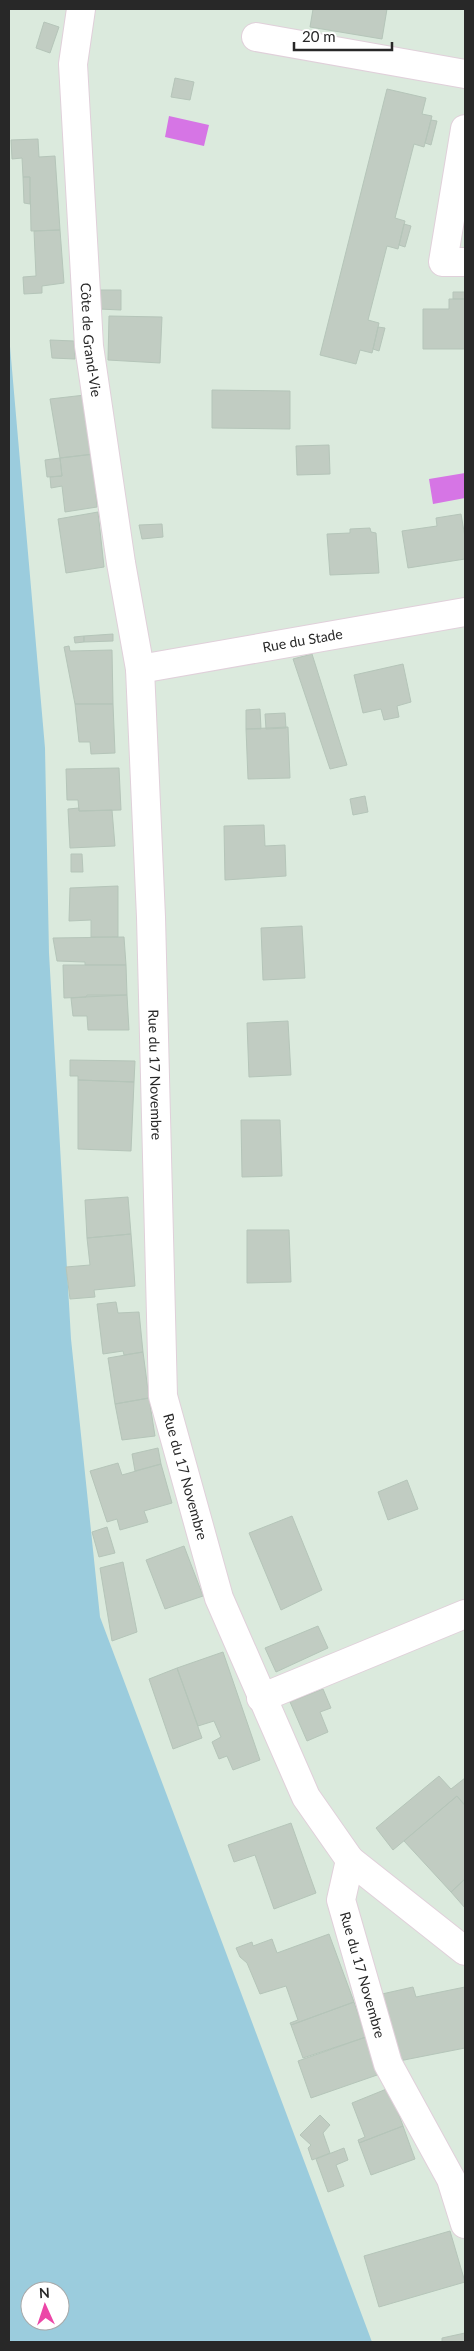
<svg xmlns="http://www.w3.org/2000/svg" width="474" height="2351" font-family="Lato,sans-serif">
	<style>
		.green { fill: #9bccdd; fill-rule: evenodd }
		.water { fill: #d675e5 }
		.building { fill: #c1ccc2; stroke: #b5c5b9 }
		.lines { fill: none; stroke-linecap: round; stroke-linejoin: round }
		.minor-casing { stroke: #e0d0da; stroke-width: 30 }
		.minor { stroke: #fff; stroke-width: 28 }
		.labels { text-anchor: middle; stroke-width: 4; stroke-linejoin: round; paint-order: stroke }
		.street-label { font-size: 14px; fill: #282828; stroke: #fff }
	</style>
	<rect width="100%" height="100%" fill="#dbeadd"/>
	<path class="green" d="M9 335 45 748 49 953 71 1339 100 1617 372 2342H9ZM30 2291H60V2321H30Z"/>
	<path class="water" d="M169 116 209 125 204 146 165 137Z
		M465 473V498L433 504 429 479Z"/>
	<path class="building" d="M313 9H387L382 39 310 27Z
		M44 22 59 27 50 53 36 48Z
		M175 78 194 82 190 100 171 97Z
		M387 89 426 98 422 114 432 116 424 147 414 144 395 218 405 221 398 249 387 246 368 320 379 323 373 349 372 353 360 350 356 364 320 355Z
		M431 120 437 121 431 145 425 143Z
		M38 139 39 157 55 156 60 230 31 231 30 177H23L22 158 12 159 11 140Z
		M23 177H30V204L24 203Z
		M404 224 411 226 405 247 399 245Z
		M60 230 64 283 42 286V293L24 294 23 277 36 276 34 231Z
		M98 290H121V310L99 309Z
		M453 292H465V299H453Z
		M449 299H465V349H423V309H449Z
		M109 316 162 317 160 363 108 360Z
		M378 327 385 328 379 351 373 349Z
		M50 340 74 341 75 359 52 358Z
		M212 390 290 391V429L212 428Z
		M85 395 94 454 60 458 50 399Z
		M329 445 330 474 297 475 296 446Z
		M94 454 99 493 96 494 97 507 65 512 62 486 51 488 50 477 62 476 60 458Z
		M60 458 62 476 47 477 45 460Z
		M98 512 104 567 66 573 58 519Z
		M461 514 465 537V559L408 568 402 531 437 526 436 518Z
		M162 524 163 537 142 539 139 525Z
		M370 528 371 532 376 533 379 573 330 575 327 534 350 533V529Z
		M113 634V641L84 642V636Z
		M84 636V642L75 643 74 637Z
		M69 646 70 651 112 650 113 704H75L64 647Z
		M312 654 347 765 330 769 293 659Z
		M403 664 411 702 397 706 399 717 384 720 381 709 363 713 354 675Z
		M75 704H113L115 753 91 754 90 742H79Z
		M260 709 261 729H246V710Z
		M285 713 286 728 266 729 265 714Z
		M288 727 290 778 248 779 246 729Z
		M119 768 121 810 79 811 78 800H67L66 769Z
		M365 796 368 812 353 815 350 799Z
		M79 808V811L112 810 115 846 70 848 68 809Z
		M264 825 265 846 285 845 286 876 225 880 224 826Z
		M71 854H82L83 872H71Z
		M118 886V937H91V920L69 921 70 888Z
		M302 926 305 978 263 980 261 928Z
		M124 937 126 965H85V962L57 961 53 938Z
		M63 965H126L127 995 64 998Z
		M87 995H127L129 1030H88L87 1016H73L71 998 86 997Z
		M288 1021 291 1075 249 1077 247 1023Z
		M70 1060 135 1061 134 1082 78 1080V1076H70Z
		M78 1080 134 1082 131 1151 78 1149Z
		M241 1120H280L282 1176 242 1177Z
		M128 1197 131 1234 87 1238 85 1200Z
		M247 1230H289L291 1282 247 1283Z
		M131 1234 135 1286 94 1290 95 1297 70 1299 66 1267 90 1265 87 1238Z
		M116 1302 118 1313 139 1312 143 1352 124 1355 123 1351 103 1354 97 1304Z
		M143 1352 149 1398 115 1404 108 1358Z
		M149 1398 155 1436 122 1440 115 1404Z
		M158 1448 161 1464 135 1471 132 1454Z
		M118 1463 122 1475 161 1464 172 1503 144 1511 148 1522 120 1530 117 1519 107 1522 90 1471Z
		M407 1480 418 1509 388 1520 378 1492Z
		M292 1516 322 1590 281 1610 249 1533Z
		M107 1527 115 1553 99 1557 92 1532Z
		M184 1546 203 1596 165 1609 146 1560Z
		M123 1562 137 1632 112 1641 100 1568Z
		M318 1626 328 1648 276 1672 265 1648Z
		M223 1652 260 1760 233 1770 227 1756 219 1759 212 1742 221 1737 214 1721 198 1726 177 1668Z
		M177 1668 202 1738 173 1749 149 1679Z
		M323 1689 331 1708 320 1712 328 1732 307 1741 290 1702Z
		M439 1776 451 1789 465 1778V1803L464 1804 457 1796 393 1850 376 1828Z
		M457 1796 465 1806V1879L451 1892 404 1841Z
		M291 1823 316 1893 274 1909 255 1855 234 1862 228 1845Z
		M465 1879V1908L451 1892Z
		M329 1934 354 2002 291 2025 290 2023 298 2020 286 1986 260 1994 247 1963 240 1957 236 1948 252 1942 253 1946 272 1939 277 1953Z
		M413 1987 416 1997 465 1987V2048L399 2061 382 1994Z
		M354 2002 366 2037 303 2058 291 2025Z
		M366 2037 380 2074 311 2098 298 2061Z
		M389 2088 403 2126 359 2143 358 2140 365 2137 352 2103Z
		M320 2115 330 2125 323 2133 330 2153 312 2160 308 2148 311 2145 300 2135Z
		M403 2126 415 2159 371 2175 359 2143Z
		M344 2148 348 2160 336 2165 344 2186 328 2192 316 2159Z
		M450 2231 465 2282 379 2307 364 2256Z
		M465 2333V2342H442V2338Z"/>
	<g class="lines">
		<g class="minor-casing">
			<g id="minor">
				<path id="s1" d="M81 9 73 64 89 346 121 563 140 669 151 917 163 1396 219 1598 306 1797 350 1860 341 1900 388 2064 451 2179 465 2224"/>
				<path d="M256 37 465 74"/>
				<path d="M465 129 443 262H465"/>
				<path id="s2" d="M140 669 465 612"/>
				<path d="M261 1698 465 1614"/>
				<path d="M350 1860 465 1951"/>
			</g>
		</g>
		<use href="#minor" class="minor"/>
	</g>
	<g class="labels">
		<g class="street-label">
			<text dy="5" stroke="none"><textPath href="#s1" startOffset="332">Côte de Grand-Vie</textPath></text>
			<text dy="5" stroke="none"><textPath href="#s2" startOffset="165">Rue du Stade</textPath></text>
			<text dy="5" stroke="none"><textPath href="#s1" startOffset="1071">Rue du 17 Novembre</textPath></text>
			<text dy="5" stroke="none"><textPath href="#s1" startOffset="1476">Rue du 17 Novembre</textPath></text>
			<text dy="5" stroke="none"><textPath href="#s1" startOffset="2015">Rue du 17 Novembre</textPath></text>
		</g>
	</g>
	<rect width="474" height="2351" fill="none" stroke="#282828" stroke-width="20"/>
	<g transform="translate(45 2306) rotate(357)"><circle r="24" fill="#ffffff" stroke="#a9a9a9"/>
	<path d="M0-4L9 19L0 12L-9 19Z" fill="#ec46a7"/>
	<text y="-8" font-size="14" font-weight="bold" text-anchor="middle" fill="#282828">N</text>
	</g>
	<path d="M294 42v8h98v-8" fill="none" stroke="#282828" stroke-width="2.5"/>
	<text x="302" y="42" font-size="15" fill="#282828" stroke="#ffffff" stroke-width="4" paint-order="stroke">20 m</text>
</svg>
